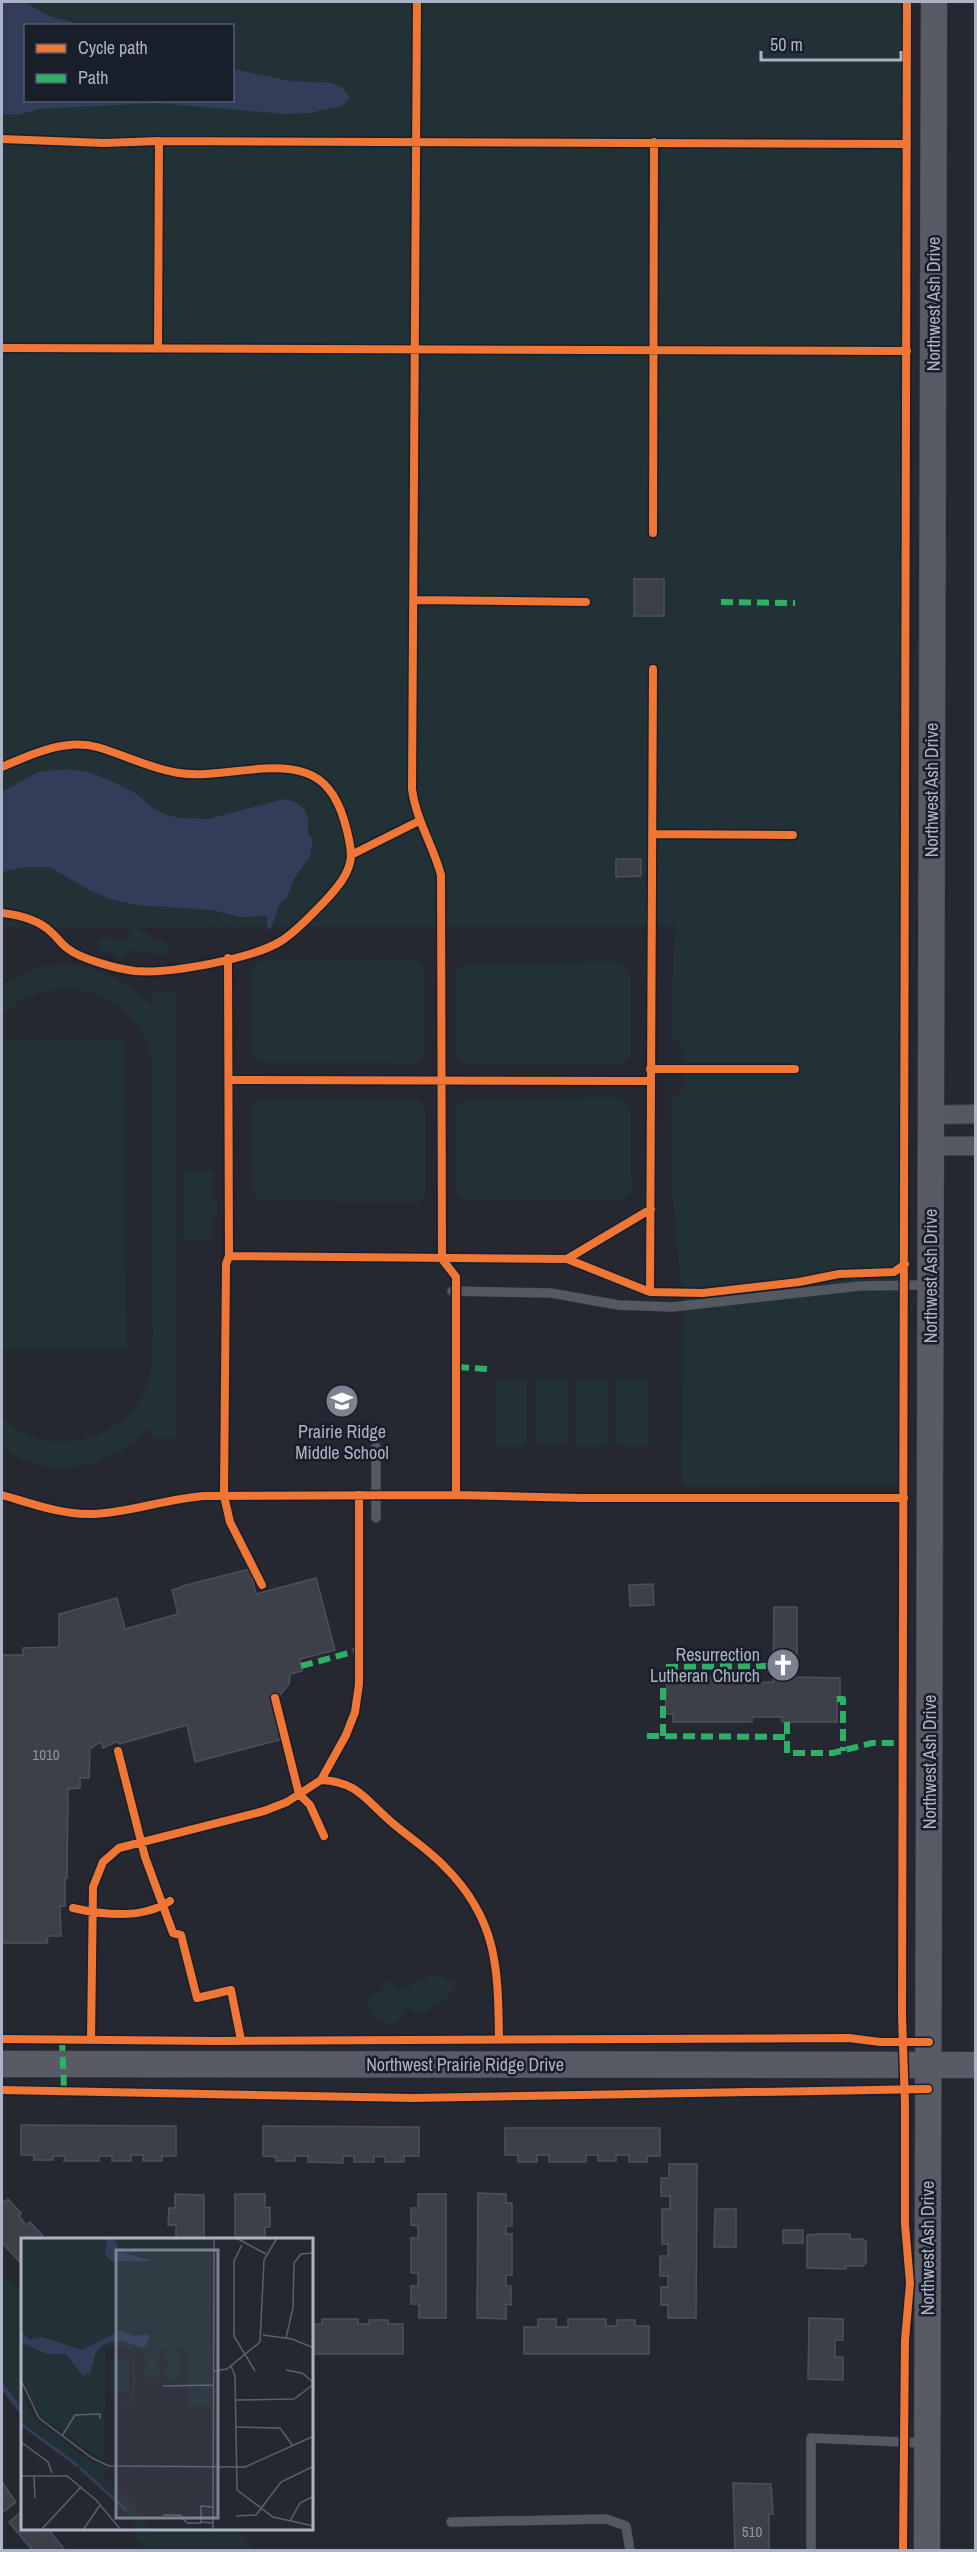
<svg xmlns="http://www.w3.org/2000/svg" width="977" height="2552" font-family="'Archivo Narrow',sans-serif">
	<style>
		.green { fill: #223136; fill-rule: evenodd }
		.water { fill: #323d5a }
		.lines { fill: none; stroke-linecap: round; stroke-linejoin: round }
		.stream { stroke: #323d5a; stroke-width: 5 }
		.building { fill: #3d4048; stroke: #4c505a; stroke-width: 1.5 }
		.lane-casing { stroke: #41434b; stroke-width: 10 }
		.street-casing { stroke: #41434b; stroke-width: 20 }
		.secondary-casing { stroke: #41434b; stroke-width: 27 }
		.lane { stroke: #545860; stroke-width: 9 }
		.street { stroke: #545860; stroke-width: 18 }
		.secondary { stroke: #585b65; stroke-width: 26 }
		.quiet { stroke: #2db169; stroke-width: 6; stroke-dasharray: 12 6; stroke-linecap: butt }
		.cycleway-casing { stroke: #191e2b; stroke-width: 11 }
		.cycleway { stroke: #f07635; stroke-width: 8 }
		.labels { text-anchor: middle; stroke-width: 5; stroke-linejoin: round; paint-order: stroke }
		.number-label { font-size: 15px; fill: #9196a5 }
		.street-label { font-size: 18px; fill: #adb3c4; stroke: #191e2b }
		.poi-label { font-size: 18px; fill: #adb3c4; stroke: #191e2b }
		.inset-river { fill: none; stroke: #323d5a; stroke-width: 3 }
		.inset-road { fill: none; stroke: #5b606c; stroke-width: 1.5 }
		.view { fill: #7d8291; fill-opacity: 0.15; stroke: #7d8291; stroke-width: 3 }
		.inset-edge { fill: none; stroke: #adb3c4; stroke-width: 3 }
	</style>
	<rect width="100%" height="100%" fill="#252831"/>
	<path class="green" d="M2 2H905L901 1485 682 1486 683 1283H680L672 1181 671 1102 683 1089V1046L671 1034 675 926 135 927 153 937 156 943 162 941 168 944 169 954 142 953 136 947 123 957H118L111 950 107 953 97 949 98 942 102 937 118 940 126 939 133 927H2ZM26 26H232V100H26Z
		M417 960 425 969V1054L418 1063 260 1062 252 1054V969L260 961Z
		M621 962 630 971V1056L622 1065 464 1063 457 1056 456 971 464 963Z
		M71 964C105 969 129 981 152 1006L153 992 177 993 176 1438 151 1439V1426C112 1469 52 1482 2 1448V1417C22 1437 54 1447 81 1440 108 1433 132 1419 144 1392 158 1359 152 1314 152 1279 152 1212 152 1145 152 1078 152 1061 149 1044 139 1029 109 982 40 975 2 1016L3 984 38 967Z
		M124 1039 126 1349H2V1040Z
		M622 1098 630 1107 631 1191 622 1201H464L457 1192 456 1108 464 1099Z
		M417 1099 426 1108V1193L419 1202 260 1201 253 1193 252 1108 261 1100Z
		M184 1171H213V1200L217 1201V1213L213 1214V1239L184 1240Z
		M495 1379H526V1446H495Z
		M536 1379H567V1445H536Z
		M576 1379H607V1446H576Z
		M617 1379H648V1446H617Z
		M433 1974 453 1980 456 1984C454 1994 433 2009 423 2012 419 2013 412 2010 408 2009L399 2021 389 2026C376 2019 361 2008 372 1993L377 1994 388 1980 400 1990Z
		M2 2274 22 2293V2407L2 2383Z
		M129 2530H239L254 2550H147Z"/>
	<path class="water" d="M2 2H24L49 16 82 25 26 26V100H232L233 69 290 81 332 83 343 88 350 98 342 106 310 113 286 114 155 103 40 109 17 115 2 114Z
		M69 769 88 772 110 780 135 793 153 808 167 815 181 818 208 819 284 799C305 803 310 813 308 833L313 840 310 856 295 877 287 897 280 903 270 930 267 928V916L241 917 212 910 136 905 110 899 87 889 50 867H25L2 872V792L38 772Z"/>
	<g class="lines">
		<path class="stream" d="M2 2386 22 2412"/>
	</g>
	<path class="building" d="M634 579H664V616H634Z
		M616 859H641V876L616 877Z
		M250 1569 256 1594 316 1578 335 1650 300 1659 302 1671 290 1674 289 1684 281 1694 273 1699 283 1739 195 1762 187 1725 119 1744 118 1741 103 1748 101 1742 99 1743 90 1749 89 1778H80V1788L68 1789 67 1878H65V1906H60L61 1936H48L47 1943H2V1655H23V1648L59 1647V1614L117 1598 125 1629 178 1614 172 1590 182 1587V1586Z
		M653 1584 654 1605 630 1606 629 1585Z
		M774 1607H797V1663H794V1677L840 1678V1697H837V1722H782V1717H752V1722H673V1714H665L667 1677H749V1683L773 1682Z
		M21 2125 176 2126V2156H162V2161H143V2155H131V2161H112V2156H99V2161H64L65 2156H53V2160H34V2155H21Z
		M263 2126 419 2127V2156H404V2162H385V2157L374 2156V2162H354V2156H343V2163L308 2162V2156H295V2161H276V2157L263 2156Z
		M505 2128H660V2156H647V2162H629V2155H616V2161H598V2155H586V2162H549V2155H537V2162H518V2155H505Z
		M669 2164H697L696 2318H668V2305H661V2287H668V2276H660V2256H668V2244H662V2209H670V2196H661V2178H669Z
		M478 2193 506 2194V2203H512V2226H506V2234H512V2275H506V2286H511V2305L506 2304V2319L477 2318Z
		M175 2194 204 2195V2240H169L176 2239V2225H168L169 2208H175Z
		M235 2194H265V2208L270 2207V2227H265V2238H270V2240H235Z
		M418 2194H446V2318H419V2304H411V2286H418V2273H411V2238H418V2226L411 2225V2208H418Z
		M2 2199 5 2203 8 2199 21 2213 19 2216 26 2225 30 2222 43 2236 42 2240H22V2264L2 2243Z
		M715 2209H736V2247H714Z
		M783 2230H803V2243H783Z
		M820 2234H850V2239H863L866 2242V2263L863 2266H846V2269L807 2268V2235Z
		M809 2318 843 2319V2340H835V2357H843V2380L808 2379Z
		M322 2319H358V2324H369V2320H388V2324H403V2354H312V2324H322Z
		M538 2319H556V2327H568V2319H606V2326H617V2320H635V2326H649V2354H524V2327H538Z
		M2 2482 16 2502 2 2513Z
		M733 2483 771 2484 773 2514H769V2550H735Z
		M22 2511V2530H49L65 2550H32L9 2522Z"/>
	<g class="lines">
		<g class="lane-casing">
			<path id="lane" d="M452 1291 551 1293 618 1305 672 1307 860 1286 928 1285
				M376 1447V1518
				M451 2522 606 2519 626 2526 630 2550
				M811 2550V2438L924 2443"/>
		</g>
		<g class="street-casing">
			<path id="street" d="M932 1115 976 1114
				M931 1146H976"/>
		</g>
		<g class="secondary-casing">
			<path id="secondary" d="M2 2064 976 2065
				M927 2550 934 2"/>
		</g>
		<use href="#lane" class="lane"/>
		<use href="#street" class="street"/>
		<use href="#secondary" class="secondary"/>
		<path class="quiet" d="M721 602 795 603
			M457 1367 487 1369
			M301 1666 360 1650
			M751 1683V1667
			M837 1699H843V1751
			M787 1722V1737
			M647 1736 787 1737V1753H833L872 1743H904
			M663 1736V1667L773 1666
			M62 2039 64 2090"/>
		<g class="cycleway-casing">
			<path id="cycleway" d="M417 2 412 789C416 820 433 845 441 875L442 1259 456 1277V1495
				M2 139 104 143 159 141
				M2 348 907 351
				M158 348 159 141 907 144
				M653 533 654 142
				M413 600 586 602
				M2 767C30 755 65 738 97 747 125 755 151 769 179 773 218 779 269 760 306 773 327 780 338 800 344 820 347 830 351 845 351 856 350 874 336 889 324 902 311 915 297 931 281 941 252 959 169 974 135 971 118 969 80 959 67 948 61 944 57 937 51 932 38 919 19 915 2 913
				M652 834 793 835
				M351 855 419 821
				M228 958 229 1256 226 1264 224 1496 230 1522 262 1585
				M650 1069H795
				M229 1080 650 1081
				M229 1256 567 1259 651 1209
				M567 1259 650 1292 703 1293 799 1282 839 1274 894 1272 905 1264
				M650 1292 653 669
				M2 1495C30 1503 61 1515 92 1514 130 1513 167 1498 206 1496L456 1495 581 1498H904
				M275 1698 299 1794 310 1805 324 1836
				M118 1751 145 1857 173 1933 181 1935 197 1998 231 1990 241 2040
				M321 1780C357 1782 364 1798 389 1820 407 1836 428 1849 445 1867 498 1920 498 1969 499 2039
				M73 1908C103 1915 142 1920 170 1901
				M2 2039 216 2041 849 2038 880 2042H929
				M91 2040 93 1887 103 1862 119 1848 264 1811 287 1802 321 1780 346 1735 355 1712 359 1684V1495
				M2 2090 413 2098 928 2089
				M903 2550 905 2340 910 2283 905 2224V2104L902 2015 907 2"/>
		</g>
		<use href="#cycleway" class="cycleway"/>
	</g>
	<defs>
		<g id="school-disc" transform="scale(1.725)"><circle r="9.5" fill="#7d8291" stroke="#191e2b"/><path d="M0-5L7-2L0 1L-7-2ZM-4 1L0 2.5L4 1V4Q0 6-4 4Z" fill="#fff"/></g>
		<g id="church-disc" transform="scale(1.725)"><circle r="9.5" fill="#7d8291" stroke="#191e2b"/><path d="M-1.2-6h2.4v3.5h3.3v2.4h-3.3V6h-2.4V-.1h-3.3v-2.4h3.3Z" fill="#fff"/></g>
	</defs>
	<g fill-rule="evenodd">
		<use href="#school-disc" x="342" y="1401"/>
		<use href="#church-disc" x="783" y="1665"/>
	</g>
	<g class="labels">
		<g class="number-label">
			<text x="46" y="1760">1010</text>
			<text x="752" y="2537">510</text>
		</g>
		<g class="street-label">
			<text transform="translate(934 304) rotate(-90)" y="6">Northwest Ash Drive</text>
			<text transform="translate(932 790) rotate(-90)" y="6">Northwest Ash Drive</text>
			<text transform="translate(931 1276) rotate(-90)" y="6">Northwest Ash Drive</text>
			<text transform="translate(930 1762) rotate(-90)" y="6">Northwest Ash Drive</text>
			<text x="465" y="2071">Northwest Prairie Ridge Drive</text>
			<text transform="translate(928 2248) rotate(-90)" y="6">Northwest Ash Drive</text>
		</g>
		<g class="poi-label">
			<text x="342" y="1438">Prairie Ridge<tspan x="342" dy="21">Middle School</tspan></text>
			<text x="760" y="1661" text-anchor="end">Resurrection<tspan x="760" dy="21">Lutheran Church</tspan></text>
		</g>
	</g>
	<g transform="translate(21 2238)">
		<rect width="292" height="292" fill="#252831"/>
		<path d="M0 0H190V168H167L166 110 107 113 108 110H85L84 224 23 181 12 166 0 133ZM123 118a8 8 0 1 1 16 0a8 8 0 1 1-16 0ZM144 119a8 8 0 1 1 16 0a8 8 0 1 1-16 0ZM99 114 114 117V135L118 138 114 143V163L103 166 94 163 90 156V123ZM104 116 111 123V154L108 161 101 164 93 157V124L94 154H108V121H94ZM144 133a8 8 0 1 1 16 0a8 8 0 1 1-16 0ZM123 133a8 8 0 1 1 16 0a8 8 0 1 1-16 0ZM0 151 9 174 20 186 72 225 97 232 77 233 107 261 130 292H118L90 256 0 185Z" fill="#223136" fill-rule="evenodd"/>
		<path d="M86 0H93L100 14 132 23 91 24 84 17ZM0 92 8 102 21 99 61 112 99 93 114 98 126 96 128 100 123 110 100 103 83 106 75 114 69 135 62 138 45 116H25L0 104Z" fill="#323d5a"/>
		<path class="inset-river" d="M0 186 57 228M59 230 105 272"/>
		<path class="inset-road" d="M215 0 245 16M221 7 213 23V98L234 133M242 97 271 101 293 110M265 100 272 70 273 25 280 16 293 15M210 128 214 138 216 252 252 279 293 288M265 132 281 135 293 145M193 133 206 131 239 104 243 22 256 0M0 142 18 180 71 220 88 228 224 229 293 198M142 148 192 147M214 162 273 161 293 146M214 189 259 190 272 208M41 198 54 177 79 176V181M0 204 27 224 31 235M0 238H46L75 262 100 292M13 238 14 260M192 269 180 268V284L192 285M142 277H159L166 285H180M215 278 235 277 260 244 293 228M269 283 279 265 293 258M20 292 60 249M62 292 79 267M192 292 193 0"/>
		<path class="view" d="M95 12H197V280H95Z"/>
		<rect width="292" height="292" class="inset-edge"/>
	</g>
	<rect width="977" height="2552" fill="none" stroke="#adb3c4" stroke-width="6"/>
	<rect x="24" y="24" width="210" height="78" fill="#191e2b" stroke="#545a68" stroke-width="1.5"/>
	<rect x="36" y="44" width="30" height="9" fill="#f07635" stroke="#545a68" stroke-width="1.5"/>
	<text x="78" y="54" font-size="18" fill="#adb3c4">Cycle path</text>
	<rect x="36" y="74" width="30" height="9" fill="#2db169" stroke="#545a68" stroke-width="1.5"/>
	<text x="78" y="84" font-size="18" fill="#adb3c4">Path</text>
	<path d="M761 51v9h140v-9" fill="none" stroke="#adb3c4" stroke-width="3"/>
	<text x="770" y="51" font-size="18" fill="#adb3c4" stroke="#191e2b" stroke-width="4.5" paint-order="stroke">50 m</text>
</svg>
